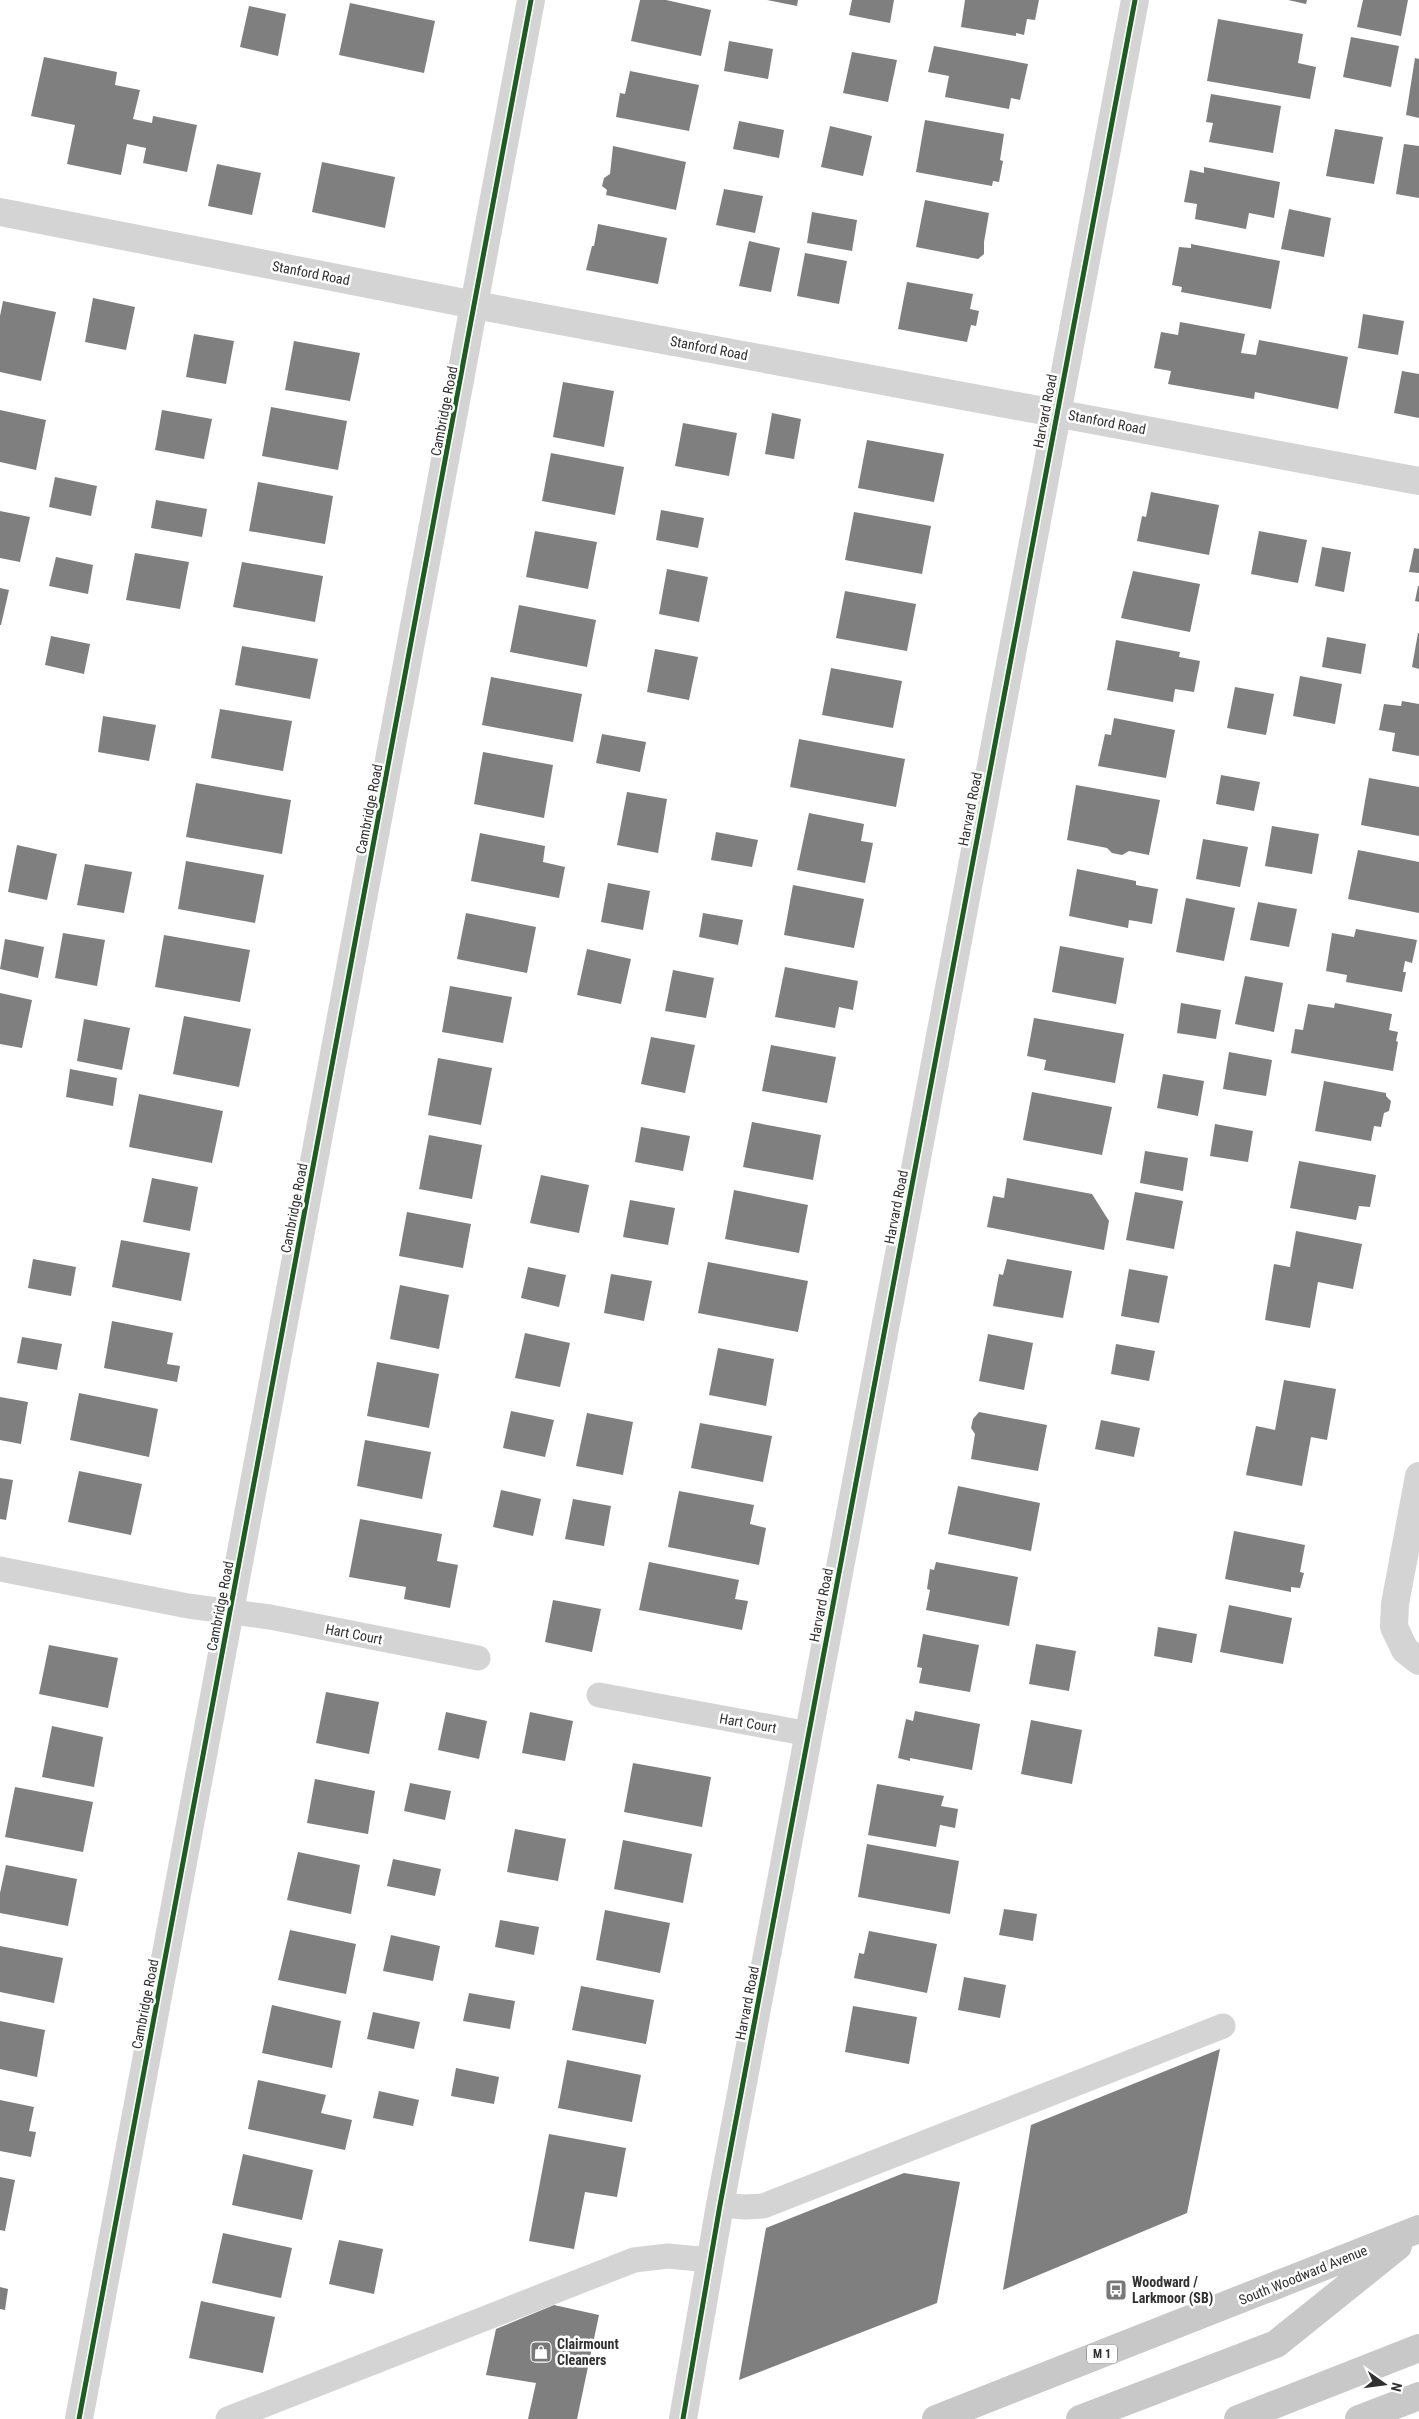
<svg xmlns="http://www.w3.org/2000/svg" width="1419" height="2419" font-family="'Roboto Condensed',sans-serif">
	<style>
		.building { fill: #7f7f7f }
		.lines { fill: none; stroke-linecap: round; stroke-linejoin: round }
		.lane { stroke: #d4d4d4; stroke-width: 25 }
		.street { stroke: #d4d4d4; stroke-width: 28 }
		.primary { stroke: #c8c8c8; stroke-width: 28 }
		.cycleway-casing { stroke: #fff; stroke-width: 8 }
		.cycleway { stroke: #1b5e20; stroke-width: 5 }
		.labels { text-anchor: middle; stroke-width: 5; stroke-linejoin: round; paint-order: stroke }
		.shield { fill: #fff; stroke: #6e6e6e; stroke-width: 1 }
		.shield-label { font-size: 12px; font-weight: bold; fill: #303030 }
		.street-label { font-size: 14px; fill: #303030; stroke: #fff }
		.poi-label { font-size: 14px; font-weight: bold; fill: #303030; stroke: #fff; text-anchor: start }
	</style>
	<rect width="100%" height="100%" fill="#fff"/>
	<path class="building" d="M640 0H666L711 10 701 56 631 41Z
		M767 0H798L797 6Z
		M852 0H894L890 23 849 15Z
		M965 0H1039L1035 20 1027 19 1024 35 1016 33V36L961 27Z
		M1288 0H1307L1306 4Z
		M1363 0H1408L1401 36 1357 27Z
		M350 3 435 21 424 73 339 55Z
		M249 6 286 14 278 56 240 47Z
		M1218 19 1303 34 1298 63 1316 67 1310 99 1207 81Z
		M1351 37 1399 46 1391 87 1343 77Z
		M729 41 773 49 768 79 724 71Z
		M934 46 1028 64 1020 100 1011 98 1009 109 945 97 949 76 928 72Z
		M852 52 897 60 888 102 843 93Z
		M44 57 117 72 115 85 140 90 133 119 152 123 153 116 197 125 187 172 143 163 146 148 127 144 121 175 67 164 75 125 31 116Z
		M1415 58 1419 59V118L1406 115Z
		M630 71 699 85 689 131 616 117 620 93 625 94Z
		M1211 94 1281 106 1273 153 1209 142 1213 123 1206 122Z
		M925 120 1004 134 1000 160 1003 161 999 182 993 181 992 186 916 172Z
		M739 121 784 130 779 158 733 149Z
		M830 126 872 136 863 176 821 167Z
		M1335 129 1383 137 1374 184 1326 176Z
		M1404 144 1419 146V198L1396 194Z
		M613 146 686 162 676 210 606 195 607 190 602 186 604 178 610 174Z
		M322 162 395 177 385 228 312 212Z
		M217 164 261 173 252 215 208 206Z
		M1204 167 1280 182 1274 218 1249 213 1246 229 1195 219 1197 204 1184 202 1190 170 1204 173Z
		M724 189 763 196 755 233 716 225Z
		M925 200 989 213 984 242V254L978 259 916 247Z
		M1289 209 1331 218 1324 257 1281 249Z
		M812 212 857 220 852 251 807 243Z
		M598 224 667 238 658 284 586 270 592 246H594Z
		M749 241 780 248 771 292 739 286Z
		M1191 244 1280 261 1271 309 1181 292 1182 287 1172 285 1179 247 1191 248Z
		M805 253 847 261 839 304 797 296Z
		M907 282 973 294 970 309 979 311 976 326 971 325 967 342 898 329Z
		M93 298 135 307 126 350 85 342Z
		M3 301 56 312 41 381 0 372V316Z
		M1363 314 1404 321 1398 355 1358 348Z
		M1180 322 1245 334 1241 353 1256 355 1259 340 1348 357 1338 409 1255 392 1254 399 1168 384 1171 371 1154 368 1161 332 1178 335Z
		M194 334 234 341 226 384 186 377Z
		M294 341 360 353 350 401 285 390Z
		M1402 371 1419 374V418L1394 413Z
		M563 382 614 391 604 447 553 437Z
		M271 407 347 421 338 470 262 456Z
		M0 410 46 420 36 470 0 462Z
		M162 410 212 419 204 459 155 450Z
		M772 413 801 419 794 459 765 454Z
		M683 423 737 433 729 476 675 466Z
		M867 440 944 454 934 502 858 488Z
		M551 453 624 467 615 515 542 501Z
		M55 477 97 486 91 516 49 507Z
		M258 482 333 496 325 544 249 531Z
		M1151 492 1219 505 1209 555 1137 541 1142 516 1146 517Z
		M156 500 207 509 202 537 151 528Z
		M661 510 704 518 698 548 656 540Z
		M0 511 30 517 20 562 0 558Z
		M854 512 931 526 922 574 845 560Z
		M535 531 597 542 588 589 526 577Z
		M1259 531 1307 540 1298 583 1251 574Z
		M1322 547 1351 552 1344 592 1315 586Z
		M1414 548 1419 549V573L1409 572Z
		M135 553 189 562 180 609 126 600Z
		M56 557 93 565 88 594 49 586Z
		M242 562 323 576 315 622 233 607Z
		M667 569 708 577 699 622 659 614Z
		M1133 571 1200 584 1190 632 1121 618Z
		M1418 586H1419V602L1415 601Z
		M0 588 9 590 1 625H0Z
		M845 591 916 604 907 651 836 638Z
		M519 605 596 620 587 667 510 652Z
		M1418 633H1419V669L1412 667Z
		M51 636 90 644 84 674 45 665Z
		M1327 637 1366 644 1361 674 1322 667Z
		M1116 640 1180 652 1179 657 1200 661 1194 692 1175 689 1173 702 1107 690Z
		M242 646 318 659 310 699 235 685Z
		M655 649 698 657 689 700 647 692Z
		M831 668 902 681 893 728 822 715Z
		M1300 676 1342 684 1335 724 1293 716Z
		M491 677 582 694 573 742 482 725Z
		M1235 687 1274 694 1266 735 1227 728Z
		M1402 701 1419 704V756L1392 751 1395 733 1379 730 1384 704 1401 706Z
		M220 709 292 721 283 771 211 758Z
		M103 716 156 725 149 761 98 752Z
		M1114 718 1175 730 1166 778 1098 766 1105 734 1111 735Z
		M602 734 646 742 640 772 596 763Z
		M799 739 905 759 896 807 790 787Z
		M483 752 553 765 544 818 474 804Z
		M1221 775 1260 782 1254 811 1216 804Z
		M1369 778 1419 787V836L1361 825Z
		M196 783 291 800 282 854 186 837Z
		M1076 785 1160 800 1149 855 1129 851 1122 855 1112 853 1107 848 1067 840Z
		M627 792 667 799 658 853 617 845Z
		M809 813 864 824 861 841 873 843 865 883 797 870Z
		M1272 826 1319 834 1312 874 1265 866Z
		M716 832 758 840 752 867 711 860Z
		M480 833 545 846 543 862 565 867 559 898 471 881Z
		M1203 839 1248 847 1240 887 1196 879Z
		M17 845 57 854 47 900 8 892Z
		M1358 850 1419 862V913L1348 899Z
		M186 861 264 875 255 923 178 909Z
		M85 864 132 872 124 913 77 905Z
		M1077 869 1136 881V885L1158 889 1152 924 1129 920 1128 928 1069 916Z
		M608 883 650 891 643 930 601 922Z
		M793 885 864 899 854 948 784 935Z
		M1186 898 1235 908 1224 961 1176 952Z
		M1258 902 1297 909 1289 947 1250 940Z
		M466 913 536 927 527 973 457 959Z
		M703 913 743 920 738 945 699 937Z
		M1356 929 1417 940 1412 963 1405 961 1403 972H1406L1402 992 1346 982 1347 975 1326 971 1332 933 1354 937Z
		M63 933 105 940 97 986 55 978Z
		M164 935 250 950 240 1002 155 987Z
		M5 939 44 947 38 978 0 969Z
		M1060 946 1124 958 1116 1004 1052 992Z
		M587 949 631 959 621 1004 577 995Z
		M785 967 858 981 853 1010 839 1007 835 1028 775 1017Z
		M673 970 714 978 706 1018 665 1011Z
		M1245 976 1283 983 1274 1032 1235 1024Z
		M450 986 512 997 503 1043 442 1032Z
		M0 993 32 1000 22 1048 0 1044Z
		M1181 1003 1221 1010 1216 1039 1177 1033Z
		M1335 1003 1392 1014 1389 1030 1398 1032 1396 1041 1398 1042 1393 1071 1291 1053 1295 1029 1303 1030 1308 1004 1334 1008Z
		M184 1016 251 1029 239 1087 173 1074Z
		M1034 1018 1124 1034 1115 1083 1044 1070 1046 1060 1027 1056Z
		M84 1019 130 1028 122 1070 77 1061Z
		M651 1037 695 1045 685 1093 641 1084Z
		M771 1045 836 1057 827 1103 762 1091Z
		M1229 1052 1272 1060 1266 1096 1223 1089Z
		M438 1058 492 1068 481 1125 428 1115Z
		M70 1069 117 1078 113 1106 66 1097Z
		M1163 1074 1204 1081 1198 1116 1157 1108Z
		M1324 1081 1386 1093V1096L1391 1101 1389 1111 1384 1113 1381 1127 1374 1126 1371 1141 1315 1131Z
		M1032 1092 1112 1107 1102 1155 1023 1140Z
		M139 1094 223 1111 212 1163 129 1147Z
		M752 1122 821 1135 813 1180 743 1167Z
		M1215 1124 1253 1131 1248 1162 1210 1156Z
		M641 1127 690 1136 683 1171 635 1162Z
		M429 1135 482 1145 472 1199 419 1189Z
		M1145 1151 1188 1158 1183 1191 1140 1183Z
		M1299 1161 1376 1175 1370 1207 1359 1206 1356 1220 1290 1208Z
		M541 1175 589 1185 579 1233 530 1223Z
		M152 1178 198 1187 190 1231 143 1222Z
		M1007 1178 1092 1194 1109 1221 1104 1250 987 1227 993 1196 1004 1198Z
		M734 1190 808 1205 799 1253 725 1239Z
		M1135 1192 1183 1201 1174 1249 1126 1240Z
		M630 1200 675 1208 668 1245 623 1237Z
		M407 1212 471 1224 463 1268 399 1256Z
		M1296 1231 1362 1244 1353 1289 1318 1282 1310 1328 1265 1320 1274 1264 1290 1267Z
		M121 1240 190 1253 181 1301 112 1287Z
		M33 1259 76 1267 71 1296 28 1288Z
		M1007 1259 1072 1271 1063 1318 993 1306 999 1274 1003 1275Z
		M708 1262 808 1281 798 1332 698 1313Z
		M528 1267 566 1275 559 1307 521 1298Z
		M1129 1269 1168 1276 1159 1323 1121 1316Z
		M611 1274 652 1281 644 1321 604 1313Z
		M400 1285 449 1295 439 1349 390 1339Z
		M112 1321 173 1333 167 1364 180 1366 177 1382 104 1368Z
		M525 1333 570 1343 560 1387 515 1378Z
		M988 1334 1033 1343 1024 1390 979 1381Z
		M22 1337 62 1344 57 1370 17 1363Z
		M1116 1344 1155 1351 1149 1381 1111 1374Z
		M718 1348 774 1359 766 1406 709 1395Z
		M377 1362 439 1374 429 1428 367 1416Z
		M1284 1380 1336 1389 1327 1440 1311 1437 1302 1486 1246 1475 1256 1426 1275 1430Z
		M79 1393 158 1409 149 1457 70 1440Z
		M0 1397 28 1402 21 1444 0 1440Z
		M511 1411 554 1420 545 1457 503 1448Z
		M979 1412 1047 1425 1038 1471 971 1459 975 1434 971 1428 973 1419Z
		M587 1413 633 1422 623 1475 576 1466Z
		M1101 1420 1140 1428 1134 1457 1095 1449Z
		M700 1423 772 1436 763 1482 691 1468Z
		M365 1440 431 1452 422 1499 357 1486Z
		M79 1471 142 1484 131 1535 68 1522Z
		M0 1478 13 1480 6 1520 0 1519Z
		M958 1486 1040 1503 1031 1551 948 1534Z
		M501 1490 541 1499 533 1536 493 1527Z
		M679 1491 754 1505 750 1524 766 1528 759 1565 668 1547Z
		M573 1499 611 1506 604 1546 565 1539Z
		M360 1519 442 1534 437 1561 458 1565 450 1608 404 1599 406 1587 349 1577Z
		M1234 1531 1305 1545 1300 1572 1304 1573 1300 1588 1291 1587V1592L1225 1579Z
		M649 1562 739 1580 735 1599 748 1601 742 1630 639 1610Z
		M936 1562 1018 1577 1009 1626 926 1610 930 1590 927 1589 930 1569 934 1570Z
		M553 1600 601 1609 592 1652 545 1642Z
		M1229 1605 1292 1618 1283 1664 1220 1652Z
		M1158 1627 1197 1634 1192 1663 1154 1656Z
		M923 1634 979 1645 970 1692 919 1683 922 1668 917 1667Z
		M1036 1644 1076 1651 1069 1691 1029 1684Z
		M49 1645 118 1658 108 1708 39 1694Z
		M326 1692 379 1702 369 1754 316 1743Z
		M915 1711 980 1724 972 1770 910 1758V1761L898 1758 906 1719 913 1721Z
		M446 1712 487 1721 479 1759 438 1750Z
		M530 1712 573 1721 565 1761 522 1753Z
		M1031 1720 1082 1730 1072 1784 1021 1774Z
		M52 1726 103 1737 94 1787 42 1777Z
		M633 1763 711 1777 702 1827 624 1812Z
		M315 1779 375 1791 368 1834 307 1823Z
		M410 1783 451 1791 445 1820 404 1811Z
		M877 1784 944 1796 941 1806 958 1809 955 1828 940 1825 936 1847 868 1835Z
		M15 1787 93 1802 83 1852 5 1837Z
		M515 1829 566 1839 558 1881 507 1872Z
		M623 1840 692 1854 683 1903 614 1889Z
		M867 1844 959 1861 950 1914 858 1897Z
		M298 1852 360 1865 351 1914 287 1900Z
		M393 1859 441 1869 435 1896 387 1886Z
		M6 1865 77 1879 68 1926 0 1913V1893Z
		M1004 1909 1037 1914 1033 1941 999 1935Z
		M605 1910 670 1923 660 1973 596 1960Z
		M500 1920 539 1927 534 1955 495 1947Z
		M290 1930 356 1944 346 1994 278 1980Z
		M869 1931 937 1944 927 1993 854 1978 859 1953 864 1954Z
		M391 1935 440 1946 433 1981 383 1971Z
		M0 1946 63 1958 54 2003 0 1992Z
		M964 1977 1006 1985 1000 2018 958 2010Z
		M581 1986 654 2000 646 2044 572 2030Z
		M469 1993 515 2001 510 2029 463 2021Z
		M272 2005 341 2021 332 2068 262 2053Z
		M853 2006 917 2017 909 2064 845 2052Z
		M373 2012 420 2022 414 2049 367 2039Z
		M0 2021 45 2030 37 2077 0 2069Z
		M1220 2049 1187 2213 1003 2290 1031 2125Z
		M567 2060 641 2075 632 2122 558 2108Z
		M456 2068 499 2077 494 2104 451 2096Z
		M258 2080 326 2095 321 2113 352 2120 345 2150 248 2129Z
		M379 2091 419 2100 413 2126 373 2118Z
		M0 2100 34 2107 29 2131 36 2132 31 2157 0 2151Z
		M549 2134 626 2148 617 2197 585 2192 574 2249 529 2241Z
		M243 2154 313 2170 302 2220 232 2205Z
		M904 2173 960 2182 937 2303 739 2380 766 2228Z
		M0 2177 15 2180 5 2231 0 2230Z
		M223 2233 292 2248 281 2298 212 2283Z
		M339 2240 383 2249 374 2294 329 2284Z
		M0 2287 8 2289 5 2310 0 2309Z
		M201 2301 275 2317 263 2373 189 2358Z
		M554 2305 599 2315 577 2419H528L536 2383 486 2375 496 2329Z"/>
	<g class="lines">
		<path class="lane" d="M0 1569 188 1606 270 1617 478 1658
			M599 1695 809 1734
			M720 2205 745 2207 763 2206 1223 2026
			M228 2419 634 2260 668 2256 710 2260"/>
		<path class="street" d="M0 212 475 305 1419 481
			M1419 1476 1395 1604 1394 1627 1405 1650 1419 1661
			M79 2419 531 0
			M683 2419 720 2205 1135 0"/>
		<path class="primary" d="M936 2419 1419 2229
			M1080 2419 1276 2344 1398 2246
			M1238 2419 1419 2348
			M1359 2419 1419 2396"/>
		<g class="cycleway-casing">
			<path id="cycleway" d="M79 2419 531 0
				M683 2419 720 2205 1135 0"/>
		</g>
		<use href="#cycleway" class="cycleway"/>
	</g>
	<defs>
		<g id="bus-square" transform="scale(1.125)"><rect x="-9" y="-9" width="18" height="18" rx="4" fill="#787878" stroke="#fff"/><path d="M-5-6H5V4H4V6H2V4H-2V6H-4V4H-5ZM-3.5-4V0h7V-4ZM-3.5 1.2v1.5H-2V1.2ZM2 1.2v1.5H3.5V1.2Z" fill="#fff"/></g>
		<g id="shop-square" transform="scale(1.125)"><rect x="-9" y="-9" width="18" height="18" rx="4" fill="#787878" stroke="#fff"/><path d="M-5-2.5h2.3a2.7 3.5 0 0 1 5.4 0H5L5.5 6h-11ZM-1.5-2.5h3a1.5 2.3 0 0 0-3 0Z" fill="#fff"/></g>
	</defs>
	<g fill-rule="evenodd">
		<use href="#bus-square" x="1116" y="2290"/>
		<use href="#shop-square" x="541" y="2352"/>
	</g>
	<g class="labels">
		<rect class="shield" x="1087" y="2344.5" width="30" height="19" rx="4"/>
		<g class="shield-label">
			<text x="1102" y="2358">M 1</text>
		</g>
		<g class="street-label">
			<text transform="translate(311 273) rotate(11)" y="5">Stanford Road</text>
			<text transform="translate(709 348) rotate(11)" y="5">Stanford Road</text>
			<text transform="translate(444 411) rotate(-79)" y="5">Cambridge Road</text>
			<text transform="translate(1045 411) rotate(-79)" y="5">Harvard Road</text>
			<text transform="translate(1107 422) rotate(11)" y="5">Stanford Road</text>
			<text transform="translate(369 809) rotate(-79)" y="5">Cambridge Road</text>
			<text transform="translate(970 809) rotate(-79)" y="5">Harvard Road</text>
			<text transform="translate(896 1207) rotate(-79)" y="5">Harvard Road</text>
			<text transform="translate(294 1208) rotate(-79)" y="5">Cambridge Road</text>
			<text transform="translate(821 1605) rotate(-79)" y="5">Harvard Road</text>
			<text transform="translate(220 1606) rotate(-79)" y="5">Cambridge Road</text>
			<text transform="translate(354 1634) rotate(11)" y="5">Hart Court</text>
			<text transform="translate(748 1723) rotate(10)" y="5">Hart Court</text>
			<text transform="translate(747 2003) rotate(-79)" y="5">Harvard Road</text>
			<text transform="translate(145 2004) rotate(-79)" y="5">Cambridge Road</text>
			<text transform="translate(1303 2275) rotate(-22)" y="5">South Woodward Avenue</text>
		</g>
		<g class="poi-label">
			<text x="1132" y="2287">Woodward /<tspan x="1132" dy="16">Larkmoor (SB)</tspan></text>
			<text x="557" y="2349">Clairmount<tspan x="557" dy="16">Cleaners</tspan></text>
		</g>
	</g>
	<g transform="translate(1384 2384) rotate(104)" stroke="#ffffff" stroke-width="4" paint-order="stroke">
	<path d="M0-4L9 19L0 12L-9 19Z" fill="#303030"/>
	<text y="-8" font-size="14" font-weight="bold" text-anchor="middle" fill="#303030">N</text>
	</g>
</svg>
